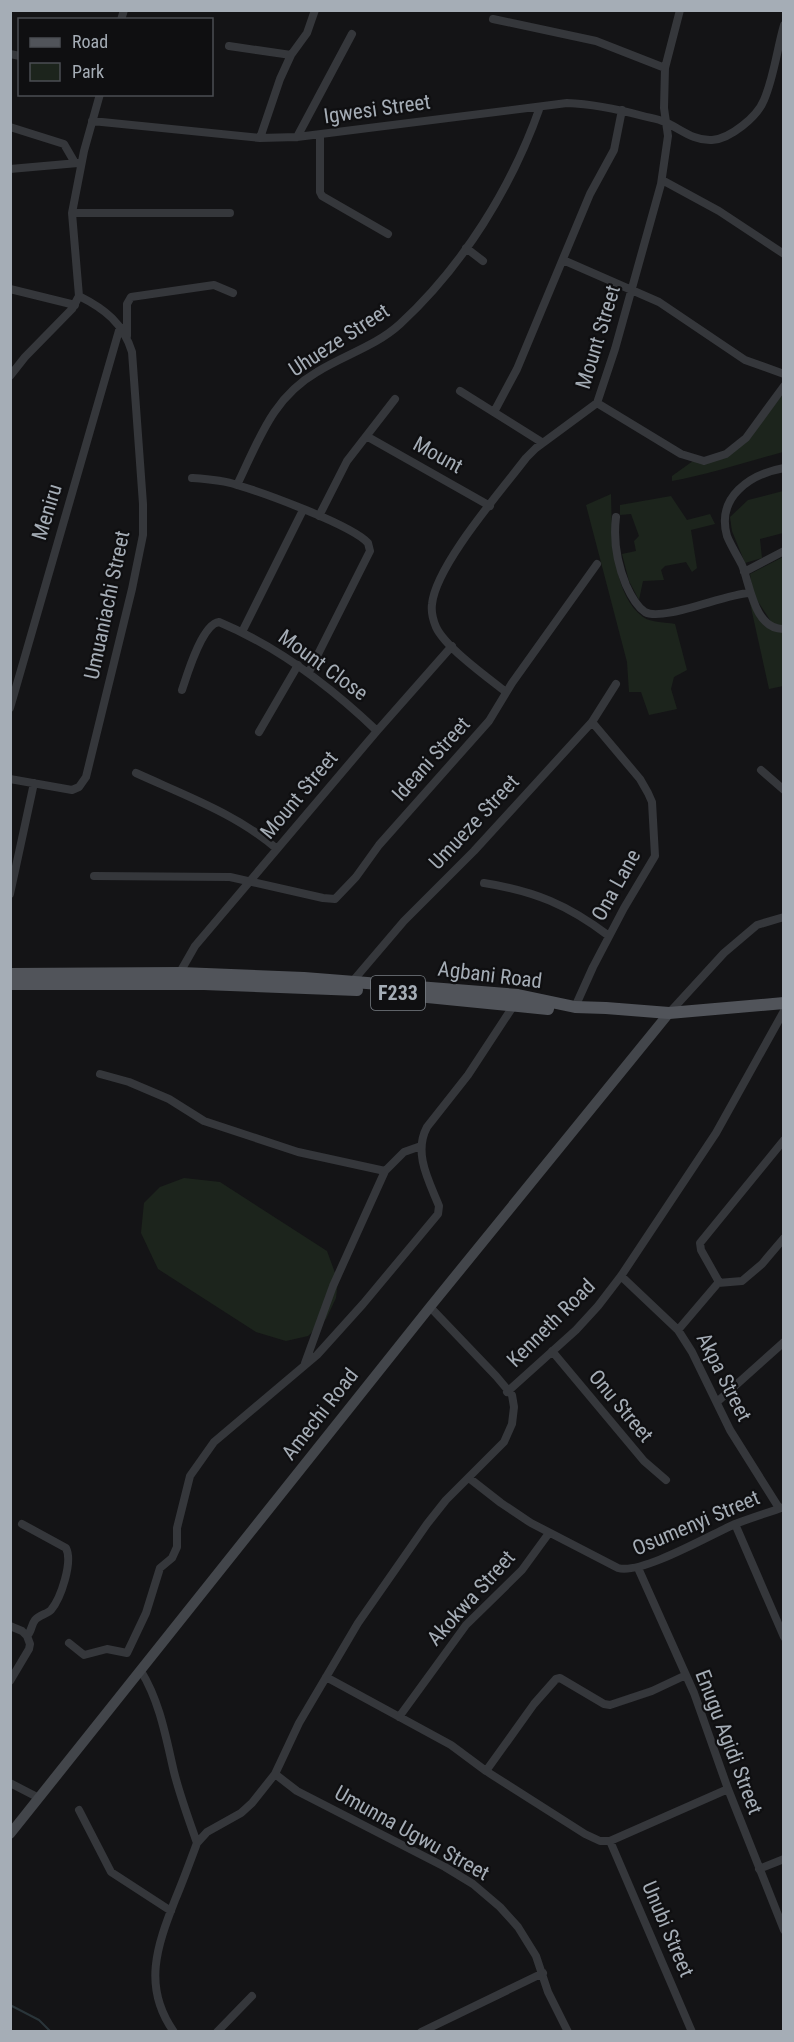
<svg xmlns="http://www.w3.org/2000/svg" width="794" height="2042" font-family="'Roboto Condensed',sans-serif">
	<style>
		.green { fill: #1c241c }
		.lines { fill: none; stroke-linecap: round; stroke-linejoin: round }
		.stream { stroke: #2a353a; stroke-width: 2 }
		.minor { stroke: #35373b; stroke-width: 8 }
		.secondary { stroke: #43464b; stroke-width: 10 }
		.primary { stroke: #51545a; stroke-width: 12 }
		.labels { text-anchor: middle; stroke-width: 4.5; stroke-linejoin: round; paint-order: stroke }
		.shield { fill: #0f0f11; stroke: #787e84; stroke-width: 1.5 }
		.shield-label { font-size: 20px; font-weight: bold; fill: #a5adb6 }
		.street-label { font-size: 21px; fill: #a5adb6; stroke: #0f0f11 }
	</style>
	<rect width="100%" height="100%" fill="#141416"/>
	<path class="green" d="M783 394V452C746 462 710 474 672 481V476L693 461 718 460 750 435Z
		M783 491V533L760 539 762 558 745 563 732 531 730 517 748 500Z
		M611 494C612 529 611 594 643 617 651 623 666 622 675 624L687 670 674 677 671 689 677 709 649 715 641 692H629L627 662 586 505Z
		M671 496 687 520 710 514 715 524 691 530 697 568 692 572 686 562 665 566 661 570 664 580 643 581 639 600 629 581 622 554 636 551 634 541 639 536 631 514 620 515V505Z
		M783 557V626L772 623 753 594 750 574Z
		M750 603 770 629 783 632V686L769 689Z
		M184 1178 220 1182 327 1251 338 1281 336 1298 326 1319 308 1336 286 1341 256 1332 158 1269 141 1233 144 1203 160 1187Z"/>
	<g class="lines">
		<path class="stream" d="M10 2005 39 2020 51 2032"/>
		<path class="minor" d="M493 19 596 41 665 68
			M121 20 124 10
			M229 46 291 55
			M10 54 20 56
			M92 121 260 138 297 137 567 103C594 104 617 109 643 116 651 118 659 119 665 122 681 129 693 141 712 140 730 139 757 117 764 100 774 77 777 49 784 25
			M10 127 64 144 75 163
			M320 135V192L322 196 388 234
			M297 137 352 34
			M260 138 280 79 291 55 307 33 315 10
			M10 169 78 163
			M662 180 719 211 784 254
			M72 213H230
			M466 248 483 261
			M563 260 659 302 745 360 784 374
			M10 289 75 305
			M127 336V304L131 297 214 285 233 293
			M10 376 25 357 72 309 79 296 72 213 84 151 100 94
			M460 391 543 443
			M597 403 681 454 704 461 726 454 746 438 784 386
			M494 412 517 369 590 194 614 150 622 110
			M368 437 490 506
			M784 468C750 474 716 497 727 536 731 546 737 555 742 565 750 584 754 630 784 629
			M192 478C207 479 223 480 237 485 264 493 352 525 368 543L370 551 309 672
			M237 485C259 440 272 398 317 372 344 355 376 346 400 324 463 266 512 187 540 107
			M319 516 347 461 395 399
			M616 517C613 541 617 563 626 585 630 594 636 606 645 612 662 622 725 594 749 593
			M744 572 784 551
			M242 632 303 510
			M182 690C187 675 202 624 219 622 279 647 330 686 377 731
			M506 692C488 678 445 647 436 627 433 620 431 612 432 604 436 565 501 491 526 458L536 448 597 403 615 349 661 184 668 136 664 108 665 68 680 10
			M10 708 120 327
			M259 732 298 665
			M761 770 784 790
			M136 773C184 795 237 814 277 849
			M10 779 72 790 79 787 86 777 132 589 143 535V504L132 352C123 323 105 309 79 296
			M94 876 230 877 323 898 335 899 356 877 379 845 489 721 512 683 597 564
			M484 883C535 891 568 905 609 936
			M10 894 34 783
			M179 974 195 946 377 731 452 646
			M352 982 404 921 474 851 592 722 616 684
			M575 1007 593 967 624 908 655 856 652 802 648 793 640 779 592 722
			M670 1012 724 953 757 925 784 917
			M100 1074 129 1082 169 1099 204 1121 298 1152 385 1171
			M621 1276 678 1330 692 1352 730 1430 779 1508
			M719 1282 701 1250 700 1243 784 1140
			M678 1330 718 1283 742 1281 762 1264 784 1238
			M552 1351 644 1461 666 1480
			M305 1363 333 1286 385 1171 404 1152 421 1146
			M507 1392 576 1330 598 1306 621 1276 716 1133 784 1011
			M717 1402 784 1342
			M469 1478 501 1503 531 1523 618 1568C641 1575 710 1535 735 1524 751 1518 767 1513 784 1507
			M735 1524 784 1637
			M638 1568 694 1693 728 1789 784 1930
			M10 1626 22 1631 27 1636
			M69 1643 84 1655 107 1649 127 1653 146 1613 160 1568 172 1558 177 1547V1528L190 1476 214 1442 317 1355 363 1304 438 1214 439 1206C429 1181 413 1153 427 1127L468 1075 514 1005
			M141 1671C160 1702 166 1738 174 1772 180 1796 189 1820 197 1843
			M326 1677 451 1745 486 1771 585 1834 600 1841H610L692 2032
			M10 1681 29 1649 30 1644 27 1636C32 1631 31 1625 35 1620 39 1615 47 1614 51 1610 61 1598 73 1562 66 1548L22 1524
			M399 1717 466 1625 522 1570 549 1533
			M486 1771 534 1704 556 1679 560 1678 604 1704 610 1705 652 1691 686 1675
			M275 1774 297 1791 445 1867 473 1884 500 1907 518 1927 536 1956 548 1992 568 2032
			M10 1783 39 1798
			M79 1810 111 1872 171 1911
			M610 1841 728 1789
			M759 1869 784 1859
			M174 2032C142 1987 157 1946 175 1900 183 1881 190 1862 197 1843L207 1832 241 1813 252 1803 275 1774 299 1723 358 1623 427 1524 446 1500 504 1442 512 1424 514 1407 512 1395 496 1376 430 1307
			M217 2032 252 1996
			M421 2032 543 1973"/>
		<path class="secondary" d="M10 1834 430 1307 669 1013"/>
		<path class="primary" d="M10 974 181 973 304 978 518 995 575 1007 606 1008 669 1013 784 1003
			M10 984H204L357 990
			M377 992 548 1009"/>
	</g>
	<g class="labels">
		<rect class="shield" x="371" y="976" width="54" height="34" rx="4.5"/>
		<g class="shield-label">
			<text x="398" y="1000">F233</text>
		</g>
		<g class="street-label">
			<text transform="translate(377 109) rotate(-8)" y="7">Igwesi Street</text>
			<text transform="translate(598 337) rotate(-73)" y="7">Mount Street</text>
			<text transform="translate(339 340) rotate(-33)" y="7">Uhueze Street</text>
			<text transform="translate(438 455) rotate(29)" y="7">Mount</text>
			<text transform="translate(47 512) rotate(-73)" y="7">Meniru</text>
			<text transform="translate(107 605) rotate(-78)" y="7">Umuaniachi Street</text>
			<text transform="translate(323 665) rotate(36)" y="7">Mount Close</text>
			<text transform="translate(431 759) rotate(-48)" y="7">Ideani Street</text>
			<text transform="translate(299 795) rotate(-50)" y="7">Mount Street</text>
			<text transform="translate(474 822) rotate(-47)" y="7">Umueze Street</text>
			<text transform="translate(616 885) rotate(-61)" y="7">Ona Lane</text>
			<text transform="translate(490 975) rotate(7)" y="7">Agbani Road</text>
			<text transform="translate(551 1323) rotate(-45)" y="7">Kenneth Road</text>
			<text transform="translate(724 1377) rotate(63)" y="7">Akpa Street</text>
			<text transform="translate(621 1406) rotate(50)" y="7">Onu Street</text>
			<text transform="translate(320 1414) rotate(-52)" y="7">Amechi Road</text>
			<text transform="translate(696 1523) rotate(-23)" y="7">Osumenyi Street</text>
			<text transform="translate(471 1598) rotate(-48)" y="7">Akokwa Street</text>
			<text transform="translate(729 1742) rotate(69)" y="7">Enugu Agidi Street</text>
			<text transform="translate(412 1833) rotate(29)" y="7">Umunna Ugwu Street</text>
			<text transform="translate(668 1929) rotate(67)" y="7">Unubi Street</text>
		</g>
	</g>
	<rect width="794" height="2042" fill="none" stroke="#a5adb6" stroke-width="24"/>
	<rect x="18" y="18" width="195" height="78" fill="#0f0f11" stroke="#4b4e53" stroke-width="1.5"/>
	<rect x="30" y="38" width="30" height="9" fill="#51545a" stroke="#4b4e53" stroke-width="1.5"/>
	<text x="72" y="48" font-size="18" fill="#a5adb6">Road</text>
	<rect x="30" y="63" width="30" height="18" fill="#1c241c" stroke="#4b4e53" stroke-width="1.5"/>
	<text x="72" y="78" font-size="18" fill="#a5adb6">Park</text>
</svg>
